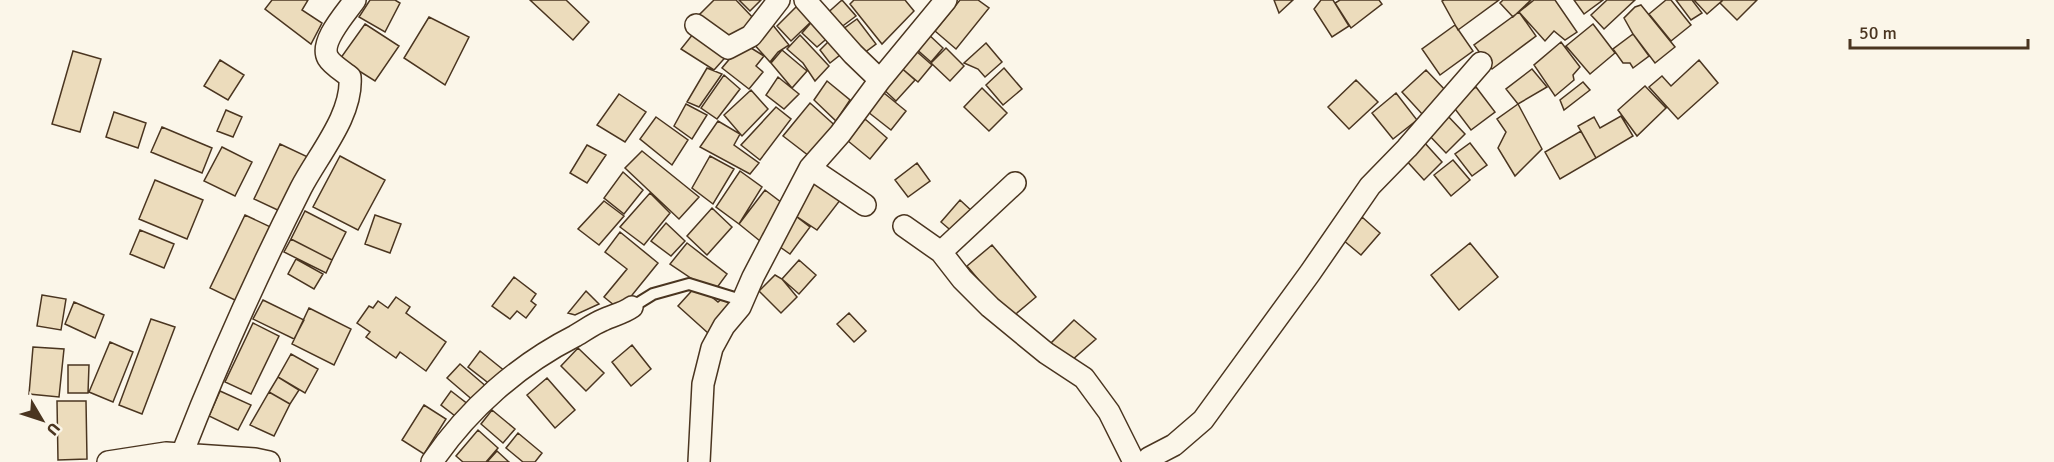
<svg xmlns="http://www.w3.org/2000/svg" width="2054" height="462" font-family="Signika,sans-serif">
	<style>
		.building { fill: #ecdcbc; stroke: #4a3520; stroke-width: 1.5 }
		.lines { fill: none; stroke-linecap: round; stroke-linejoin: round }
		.lane-casing { stroke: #4a3520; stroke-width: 14 }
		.street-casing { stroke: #4a3520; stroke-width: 24 }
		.lane { stroke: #fbf6e9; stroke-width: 10 }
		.street { stroke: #fbf6e9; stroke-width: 21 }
	</style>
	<rect width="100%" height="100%" fill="#fbf6e9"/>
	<path class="building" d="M272 0H308L302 10 322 23 311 44 265 9Z
		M370 0H395L400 3 385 32 359 17Z
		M530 0H566L589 22 573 40Z
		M714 0H736L755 20 726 42 697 17Z
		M739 0H761L750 11Z
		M842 0 856 16 836 31 823 17Z
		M854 0H905L914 11 882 44 850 4Z
		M960 0H978L989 8 956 49 935 31Z
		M1274 0H1293L1279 13Z
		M1321 0H1333L1349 26 1332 37 1314 9Z
		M1340 0H1379L1382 4 1351 28 1335 3Z
		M1444 0H1499L1458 30 1442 1Z
		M1503 0H1531L1513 17 1500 3Z
		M1534 0H1555L1577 32 1565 40 1554 31 1545 41 1519 12Z
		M1574 0H1603L1584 14Z
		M1607 0H1635L1604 29 1591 15Z
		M1666 0H1671L1691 25 1671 41 1649 14Z
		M1676 0H1692L1702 13 1691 20Z
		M1694 0H1723L1707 14Z
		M1723 0H1757L1737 20 1720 3Z
		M802 1 816 17 791 41 777 26Z
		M1641 5 1675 47 1655 63 1633 34 1624 18 1635 7Z
		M1519 12 1536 36 1492 69 1474 45Z
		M429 17 469 37 445 85 404 58Z
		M816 17 831 35 817 47 802 33Z
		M857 19 876 44 860 56 839 32Z
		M365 24 399 46 375 81 340 59Z
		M772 24 789 45 778 52 770 62 752 42Z
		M1593 24 1615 53 1590 74 1566 46Z
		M1455 25 1473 51 1440 75 1422 49Z
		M697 29 731 51 714 70 681 49Z
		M927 33 943 48 931 62 914 47Z
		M1633 34 1649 56 1633 68 1630 63H1623L1613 49Z
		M800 35 829 66 815 81 803 63 787 49Z
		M834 36 845 51 830 63 820 50Z
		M1561 42 1580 67 1573 75 1574 80 1555 96 1534 65Z
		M743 43 764 56 756 66 763 72 749 89 722 68Z
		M986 43 1002 62 985 77 978 69 964 63Z
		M946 48 964 66 950 81 931 63Z
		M782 50 807 71 792 88 771 63Z
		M915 50 932 65 918 82 899 66Z
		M73 51 101 59 80 132 52 124Z
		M220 60 244 75 228 100 204 86Z
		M1699 60 1718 83 1678 119 1649 87 1662 76 1671 86Z
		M899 66 915 80 896 101 881 87Z
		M707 68 722 74 699 107 687 102Z
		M1004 68 1022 89 1003 105 986 85Z
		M1532 69 1547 87 1518 104 1506 89Z
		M1426 70 1447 92 1423 115 1402 92Z
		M724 75 740 89 717 119 701 108Z
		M778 77 799 94 784 109 766 95Z
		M1356 80 1378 102 1349 129 1328 107Z
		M827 81 850 100 836 121 814 100Z
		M1583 82 1590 90 1564 110 1560 100Z
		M1645 86 1666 108 1637 136 1618 110Z
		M1476 87 1495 112 1471 130 1452 105Z
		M982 88 1007 113 989 131 964 107Z
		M751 90 768 109 742 136 724 115Z
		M884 93 906 111 891 130 868 112Z
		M1396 93 1417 120 1393 139 1372 113Z
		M619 94 646 112 625 142 597 125Z
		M810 103 840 130 813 159 783 136Z
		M686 104 707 115 692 139 674 126Z
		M1518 104 1542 149 1515 176 1498 148 1506 132 1497 119Z
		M776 107 791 119 760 160 741 145Z
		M226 110 242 117 233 137 217 131Z
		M114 112 146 123 138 148 106 137Z
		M1445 113 1465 134 1446 153 1426 132Z
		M1621 116 1633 136 1596 158 1578 126 1594 117 1600 128Z
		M656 117 688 140 672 165 640 139Z
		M865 119 887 138 870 159 848 141Z
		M718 121 740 134 734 145 759 163 750 174 700 147Z
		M162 127 212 148 202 173 151 152Z
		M1581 131 1596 158 1560 179 1545 152Z
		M1423 141 1442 162 1424 180 1404 158Z
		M1470 143 1487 165 1472 176 1455 154Z
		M280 144 310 158 284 213 254 199Z
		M587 145 606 155 587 183 570 173Z
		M222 147 252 162 235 196 204 181Z
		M642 151 699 197 679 219 625 168Z
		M340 156 385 180 358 230 313 207Z
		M710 156 734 169 713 204 692 188Z
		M1453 160 1470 180 1451 196 1434 175Z
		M917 163 930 181 908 197 895 180Z
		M740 171 762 187 739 224 716 207Z
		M623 172 643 190 624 214 604 198Z
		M155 180 203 200 187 239 139 219Z
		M817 180 841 199 817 230 793 214Z
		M765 190 786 206 760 241 739 224Z
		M650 193 670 213 644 245 620 227Z
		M960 200 974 213 955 234 941 222Z
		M604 201 624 216 599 245 578 229Z
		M712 208 732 227 707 255 687 236Z
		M305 211 346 232 332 260 291 239Z
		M793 214 810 227 790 254 773 242Z
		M245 215 277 230 241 303 210 288Z
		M375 215 401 224 390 253 365 244Z
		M1362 217 1380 233 1361 255 1343 240Z
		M666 223 685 241 671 256 651 241Z
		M140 230 174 244 164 268 130 254Z
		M620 232 658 263 620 310 604 297 627 269 605 252Z
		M291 239 332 260 326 273 284 252Z
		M687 243 727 274 713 293 670 264Z
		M1470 243 1498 277 1459 310 1431 275Z
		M992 245 1036 297 1011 318 967 266Z
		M296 259 323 274 314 289 288 274Z
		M799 260 816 275 799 294 782 279Z
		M775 275 782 279 797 297 781 313 759 291Z
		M514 277 536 294 531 301 536 305 526 318 517 311 510 319 492 306Z
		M697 285 718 302 724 297 733 307 708 333 678 306Z
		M586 291 599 304 575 315 568 313Z
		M42 295 66 299 61 330 37 326Z
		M396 297 410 307 406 313 446 342 426 371 400 352 396 358 366 337 370 332 357 323 369 306 373 308 378 301 388 308Z
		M263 300 304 320 294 339 253 319Z
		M74 302 104 315 95 338 65 324Z
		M309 308 351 329 334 365 292 344Z
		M849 313 866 331 854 342 837 324Z
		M151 319 175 327 142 414 119 405Z
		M1074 320 1096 339 1072 360 1051 343Z
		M253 323 279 336 251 394 225 382Z
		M110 342 133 352 113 402 89 392Z
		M632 345 651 369 631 386 612 362Z
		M33 347 64 349 59 397 29 394Z
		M578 348 604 373 586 391 561 366Z
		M480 351 506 372 491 385 468 367Z
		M291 354 318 369 305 393 278 377Z
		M460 364 488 388 475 402 447 378Z
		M68 365H89L88 393H68Z
		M278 377 299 390 290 404 269 392Z
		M547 378 575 410 555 428 527 395Z
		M220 391 251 405 238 430 209 416Z
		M451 391 469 405 459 419 441 405Z
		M269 392 290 404 274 436 250 425Z
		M57 401H86L87 459 58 460Z
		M424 405 446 419 424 454 402 440Z
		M492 410 515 429 503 443 481 424Z
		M478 430 498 448 486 462H463L456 456Z
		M518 433 542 453 535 462H523L506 448Z
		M497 451 509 462H487Z"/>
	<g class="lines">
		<g class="lane-casing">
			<path id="lane" d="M632 307 653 294 689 284 741 300"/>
		</g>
		<g class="street-casing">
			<path id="street" d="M805 0 853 54 880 80
				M696 25 728 48 751 36 779 0
				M810 168 865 205
				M904 226 941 252 962 279 990 307 1046 353 1084 378 1109 412 1134 462
				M941 252 1015 183
				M182 454C217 364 257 275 301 188 318 155 353 115 350 77 344 72 332 65 328 58 319 42 346 13 355 0
				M108 462 166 453 255 459 269 462
				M432 462C468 409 518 365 575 336 584 331 593 324 603 320 613 315 622 314 632 307
				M699 462 703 384 712 348 724 326 740 307 753 277 810 168 840 134 880 80 946 0
				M1146 462 1149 458 1174 445 1203 420 1310 273 1370 186 1407 148 1481 63"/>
		</g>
		<use href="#lane" class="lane"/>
		<use href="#street" class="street"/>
	</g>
	<g transform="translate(42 420) rotate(129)" stroke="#fbf6e9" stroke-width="4.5" paint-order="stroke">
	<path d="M0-4.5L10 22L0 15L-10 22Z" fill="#4a3520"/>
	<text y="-9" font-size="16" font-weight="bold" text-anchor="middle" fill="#4a3520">U</text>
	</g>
	<path d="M1850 39v9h178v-9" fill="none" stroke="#4a3520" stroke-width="3"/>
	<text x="1859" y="39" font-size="18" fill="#4a3520" stroke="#fbf6e9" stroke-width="4.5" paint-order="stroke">50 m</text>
</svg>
